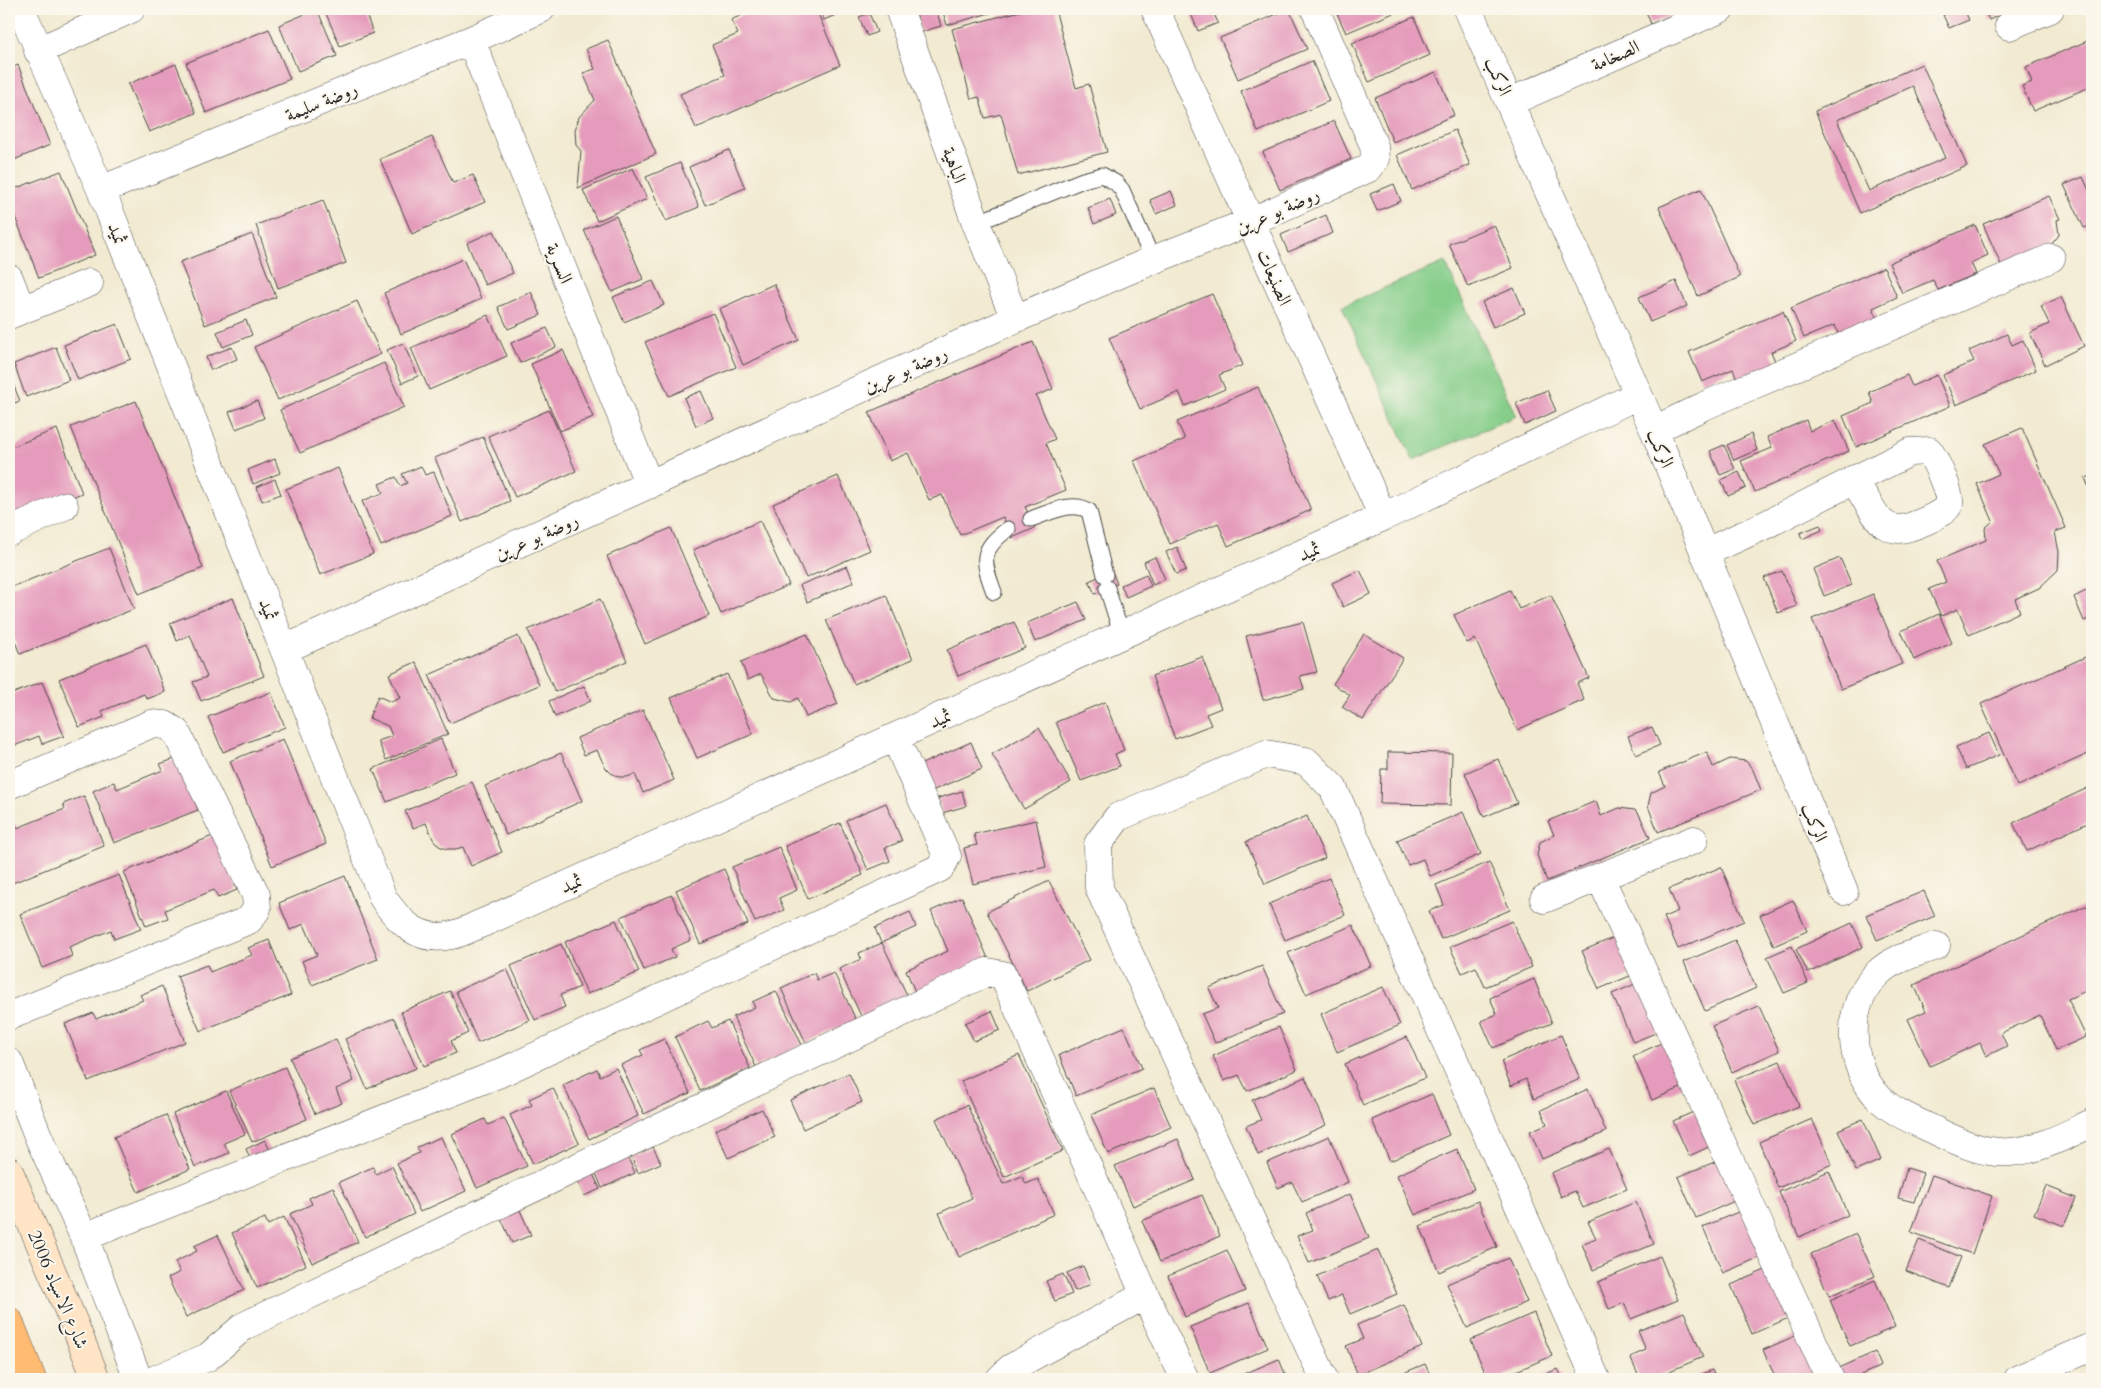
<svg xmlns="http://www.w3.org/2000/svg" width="2101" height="1388" font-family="Cardo,Amiri,serif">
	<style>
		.green { fill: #86ce8a; stroke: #587c5a }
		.building { fill: #e59bbb; fill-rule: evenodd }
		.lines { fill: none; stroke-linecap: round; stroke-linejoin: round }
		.lane-casing { stroke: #494844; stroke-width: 17 }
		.street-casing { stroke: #494844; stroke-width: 29 }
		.secondary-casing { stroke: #494844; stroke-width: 29 }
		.primary-casing { stroke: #494844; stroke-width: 29 }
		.lane { stroke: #fff; stroke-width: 15 }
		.street { stroke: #fff; stroke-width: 28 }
		.secondary { stroke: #ffe4c6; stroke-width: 28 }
		.primary { stroke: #ffbb71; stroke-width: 28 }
		.labels { text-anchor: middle; stroke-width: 4; stroke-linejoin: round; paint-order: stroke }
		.street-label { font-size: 19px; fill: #2b2b2b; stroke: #fbf7ec }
	</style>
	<rect width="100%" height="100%" fill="#fbf7ec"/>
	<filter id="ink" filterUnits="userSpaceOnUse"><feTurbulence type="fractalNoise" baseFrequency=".02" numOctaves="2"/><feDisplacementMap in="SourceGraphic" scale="10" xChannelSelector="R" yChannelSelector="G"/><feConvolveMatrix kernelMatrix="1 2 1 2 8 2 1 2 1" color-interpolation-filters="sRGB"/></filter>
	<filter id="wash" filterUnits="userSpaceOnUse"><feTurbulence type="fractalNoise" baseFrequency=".0096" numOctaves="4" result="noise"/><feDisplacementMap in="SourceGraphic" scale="20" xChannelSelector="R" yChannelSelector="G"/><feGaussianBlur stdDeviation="1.12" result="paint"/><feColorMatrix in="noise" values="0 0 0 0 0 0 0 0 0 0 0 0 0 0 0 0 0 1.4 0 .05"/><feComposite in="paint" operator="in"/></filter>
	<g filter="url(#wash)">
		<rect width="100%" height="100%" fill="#f2ead1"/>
		<path class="green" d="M1445 262 1516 416 1413 460 1342 306Z"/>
		<g id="blocks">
			<path class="building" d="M317 9 337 56 298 71 279 25Z
				M324 9H364L373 33 340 46Z
				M755 9H816L840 65 696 128 680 94 725 75 712 45 738 34 731 20Z
				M820 9H847V10L824 20Z
				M915 9H936L941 26 921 32Z
				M942 9H1004L947 25Z
				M1028 9H1055L1076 88 1089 84 1107 152 1018 175 1001 114 985 118 979 97 971 99 952 29Z
				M1189 9H1212L1218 23 1198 31Z
				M1289 9 1307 49 1238 79 1220 38Z
				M1335 9H1403L1346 33Z
				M1645 9H1669L1672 15 1651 24Z
				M1958 9H1964L1969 20 1949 28 1943 15Z
				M1984 9H2013L1989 20Z
				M869 13 877 32 867 36 859 17Z
				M1414 17 1430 55 1369 82 1352 43Z
				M269 29 290 79 206 113 186 63Z
				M2092 39V86L2033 111 2022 86 2032 82 2026 67Z
				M608 40 656 154 578 188 581 151 576 145 575 130 579 117 595 100 583 73 595 69 586 49Z
				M1312 61 1329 101 1258 132 1241 91Z
				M176 64 196 113 149 132 128 84Z
				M1922 64 1967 166 1860 213 1815 111ZM1913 86 1945 158 1869 191 1837 120Z
				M18 65 50 145 9 162V69Z
				M1436 72 1454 115 1393 142 1375 98Z
				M1334 121 1351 159 1280 190 1263 152Z
				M1455 130 1470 165 1412 190 1397 155Z
				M432 137 453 183 473 175 485 202 412 234 380 159Z
				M729 150 745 188 705 205 689 167Z
				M680 163 699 207 666 221 646 177Z
				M633 168 647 199 597 221 583 190Z
				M61 171 95 255 39 278 9 201V191Z
				M2083 177 2092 197V225L2084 228 2064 185Z
				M1394 184 1401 201 1377 211 1370 194Z
				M1701 189 1740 277 1698 296 1659 207Z
				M1171 191 1177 205 1156 214 1150 200Z
				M2049 196 2060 219 2057 220 2059 235 2050 246 2003 269 1983 224Z
				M1110 199 1116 215 1094 224 1088 208Z
				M323 200 346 263 278 288 256 225Z
				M1326 215 1333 233 1288 252 1281 235Z
				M616 216 643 279 612 292 584 230Z
				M1494 225 1513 268 1468 287 1449 244Z
				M1975 225 1988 255 1971 263 1976 274 1938 290 1933 280 1902 293 1889 263Z
				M494 231 513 273 485 285 467 243Z
				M252 234 276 297 205 325 180 262Z
				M463 259 481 299 401 334 384 293Z
				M1884 267 1897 297 1873 308 1878 319 1839 336 1835 325 1804 338 1791 308Z
				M653 281 664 305 624 322 613 297Z
				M1676 281 1687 306 1650 322 1639 297Z
				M774 284 799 340 743 365 719 309Z
				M1514 288 1525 313 1493 327 1482 302Z
				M531 292 541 315 508 329 498 307Z
				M1212 294 1243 365 1219 375 1225 389 1185 406 1179 392 1140 409 1109 338Z
				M2061 297 2084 346 2045 365 2030 333 2049 324 2041 306Z
				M357 301 381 354 278 400 254 347Z
				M1783 311 1796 341 1771 352 1776 363 1737 379 1733 369 1702 382 1689 352Z
				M713 313 736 367 669 396 645 342Z
				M488 315 507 356 429 390 411 348Z
				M246 320 252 335 223 347 217 332Z
				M117 324 131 359 78 380 64 345Z
				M547 328 556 347 520 363 511 343Z
				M2007 334 2012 345 2023 340 2036 370 1956 405 1943 375 1974 361 1969 351Z
				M1033 342 1053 389 1036 396 1055 439 1046 443 1066 490 1025 507 1035 528 1012 538 1003 517 960 535 942 495 929 500 908 453 890 461 869 412Z
				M403 343 418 376 402 383 387 350Z
				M56 347 69 380 26 397 14 364Z
				M232 347 237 359 211 370 206 357Z
				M563 350 593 417 560 431 531 364Z
				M384 363 404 407 300 453 280 410Z
				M9 374 20 401 9 405Z
				M1907 375 1912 386 1937 375 1950 406 1856 447 1843 416 1873 403 1869 392Z
				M1258 387 1311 510 1228 546 1218 523 1170 544 1134 461 1185 439 1177 422Z
				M1547 390 1556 411 1525 425 1516 403Z
				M701 391 713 418 696 426 684 398Z
				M136 401 203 568 139 594 71 427Z
				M257 401 264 418 236 429 229 412Z
				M549 410 576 471 515 497 488 436Z
				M1806 420 1810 431 1835 420 1849 451 1755 492 1741 461 1772 448 1767 437Z
				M2022 428 2066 528 2055 532 2059 552 2058 570 2039 588 2015 599 2020 612 1969 635 1958 609 1941 616 1929 589 1946 582 1937 561 1986 540 1985 528 1993 521 1977 484 1999 474 1985 444Z
				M57 429 82 493 9 523V448Z
				M1751 434 1757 450 1734 460 1727 445Z
				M483 437 510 501 462 522 435 458Z
				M1724 445 1735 469 1720 475 1710 451Z
				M275 459 280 473 253 484 248 470Z
				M421 466 425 475 434 472 452 516 381 546 362 501 383 493 379 484 396 477 400 486 407 483 402 474Z
				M338 468 373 554 320 575 286 489Z
				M1739 472 1746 488 1728 496 1721 480Z
				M838 476 870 550 806 578 773 504Z
				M2092 476V495L2085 478Z
				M275 479 281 494 262 501 257 487Z
				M760 521 789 585 721 614 693 550Z
				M1820 525 1822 530 1802 539 1800 533Z
				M671 528 709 616 645 644 607 556Z
				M1177 547 1186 570 1176 574 1166 552Z
				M109 548 134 609 20 654 9 627V588Z
				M1155 557 1165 579 1153 585 1144 562Z
				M1840 558 1852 585 1824 596 1813 569Z
				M847 566 854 582 807 602 800 585Z
				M1360 570 1371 594 1343 607 1332 583Z
				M1112 571 1117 584 1095 594 1089 581Z
				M1782 571 1797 606 1778 613 1764 578Z
				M1146 574 1151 586 1126 597 1121 585Z
				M2092 588V617L2084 621 2074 597Z
				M1510 590 1519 609 1551 595 1589 678 1577 683 1584 700 1517 730 1475 639 1467 643 1454 615Z
				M1873 594 1902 664 1841 689 1812 619Z
				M886 595 913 659 854 684 826 620Z
				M233 598 264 676 201 701 193 682 207 677 190 635 177 641 170 623Z
				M600 599 627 661 555 692 528 630Z
				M1078 602 1086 620 1035 642 1027 623Z
				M1939 614 1952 643 1914 660 1901 631Z
				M1014 622 1025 648 958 676 947 650Z
				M1303 622 1317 672 1300 676 1304 689 1263 700 1246 636Z
				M807 634 838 704 806 717 798 698 791 702 774 698 761 674 748 680 741 662Z
				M1364 634 1403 658 1363 720 1342 707 1350 695 1333 684Z
				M518 636 539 685 450 723 429 675Z
				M146 644 165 692 147 699 144 694 102 711 104 717 79 727 59 679Z
				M2092 654V752L2018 786 1981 704Z
				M1202 657 1221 708 1206 714 1211 725 1175 739 1152 676Z
				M416 662 448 734 386 760 378 741 392 736 388 726 369 718 378 696 391 702 400 698 389 674Z
				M727 674 753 734 697 758 671 698Z
				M42 682 64 736 42 744 39 736 9 748V695Z
				M584 686 591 701 555 717 549 701Z
				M271 692 285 727 223 752 208 717Z
				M1105 702 1124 750 1115 754 1120 766 1081 781 1056 722Z
				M643 710 674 780 643 793 635 774 627 777H619L611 773 605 767 597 750 584 755 577 738Z
				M1652 727 1660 745 1636 755 1628 736Z
				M1039 728 1071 782 1024 809 992 754Z
				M1989 733 1999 755 1966 769 1956 747Z
				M283 739 326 844 272 866 230 761Z
				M441 739 455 773 387 802 373 769Z
				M971 742 982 769 927 793 915 767Z
				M1388 752 1452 753 1451 805 1380 804 1381 769H1388Z
				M1707 752 1713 767 1730 759 1746 761 1753 770 1761 790 1658 832 1648 806 1651 793 1665 786 1659 772Z
				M561 753 582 801 506 835 485 786Z
				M177 758 198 810 114 843 93 791 114 782 117 789 163 770 160 764Z
				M1498 759 1517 803 1484 817 1465 773Z
				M472 782 502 852 471 866 463 847 456 849H447L439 846 433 839 426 823 413 828 405 811Z
				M2092 786V821L2027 851 2013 823Z
				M962 791 966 806 942 813 938 798Z
				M84 796 104 846 10 884 9 880V825L15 823 17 828 65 809 63 804Z
				M1596 801 1601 816 1619 808 1635 810 1639 814 1650 838 1547 881 1537 855 1540 842 1554 835 1548 821Z
				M886 803 902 841 885 848 890 861 868 870 846 820Z
				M1463 812 1481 854 1430 876 1423 859 1408 865 1397 840Z
				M1307 816 1325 858 1265 884 1246 842Z
				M1036 820 1046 867 973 884 964 848 977 845 974 834Z
				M840 823 863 875 808 899 785 846Z
				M215 835 237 890 218 898 214 890 165 910 168 918 146 926 124 872Z
				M779 847 797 890 779 898 784 910 755 922 732 867Z
				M1489 862 1510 910 1441 939 1429 911 1444 905 1436 885Z
				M1721 867 1744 921 1678 949 1664 917 1678 911 1669 889Z
				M724 869 748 924 700 944 676 890Z
				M119 875 141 929 114 939 111 930 69 947 72 956 42 968 20 914Z
				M345 876 378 959 312 985 302 961 317 955 304 924 290 930 279 903Z
				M1329 878 1345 915 1285 940 1269 904Z
				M1049 881 1089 960 1027 991 987 912Z
				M1924 891 1935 916 1877 940 1866 915Z
				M672 895 691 940 671 949 675 957 644 970 621 917Z
				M962 897 992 968 918 999 906 970 948 951 931 911Z
				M1793 900 1807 931 1774 946 1760 915Z
				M2085 906 2092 908V988L2068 999 2086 1037 2056 1050 2040 1015 2001 1033 2007 1046 1986 1056 1980 1043 1930 1066 1908 1019 1926 1011 1914 985Z
				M910 912 916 927 881 943 875 928Z
				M616 920 639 972 587 994 565 942Z
				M1512 921 1532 967 1485 987 1476 967 1462 973 1450 947Z
				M1852 923 1863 947 1808 973 1796 949Z
				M1353 925 1371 966 1306 994 1288 953Z
				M1620 935 1637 973 1599 989 1582 951Z
				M269 940 291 995 200 1031 177 976 207 965 210 972 252 955 248 948Z
				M1735 940 1756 988 1705 1011 1684 962Z
				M882 943 908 997 862 1018 839 969 861 959 859 953Z
				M561 944 580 987 560 995 565 1007 535 1020 511 966Z
				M1792 946 1808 983 1784 993 1767 957Z
				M1262 966 1283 1014 1215 1043 1202 1014 1218 1008 1209 988Z
				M507 969 530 1020 478 1043 456 991Z
				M814 973 817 980 834 973 856 1020 806 1043 781 988Z
				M1534 979 1552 1023 1493 1048 1481 1021 1497 1014 1490 998Z
				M1642 981 1663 1030 1633 1042 1612 994Z
				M162 986 185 1042 88 1081 65 1024 93 1013 96 1019 143 1000 140 995Z
				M1383 987 1400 1025 1337 1052 1321 1014Z
				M450 991 468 1033 451 1041 456 1053 424 1066 401 1012Z
				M776 991 802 1045 756 1067 733 1017 755 1007 752 1002Z
				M1759 1006 1779 1051 1732 1072 1712 1026Z
				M992 1011 1000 1030 974 1041 965 1023Z
				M394 1018 416 1068 367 1089 345 1039Z
				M708 1021 712 1028 728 1021 750 1068 700 1091 675 1037Z
				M1124 1027 1142 1068 1076 1096 1059 1055Z
				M1279 1027 1297 1070 1247 1091 1239 1075 1224 1081 1213 1056Z
				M1561 1035 1580 1079 1534 1099 1526 1079 1511 1086 1501 1061Z
				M1407 1037 1425 1078 1363 1105 1345 1064Z
				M336 1039 354 1081 336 1089 342 1103 315 1114 290 1058Z
				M664 1039 690 1093 644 1114 621 1065 643 1055 640 1050Z
				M1668 1040 1688 1085 1652 1100 1633 1056Z
				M1019 1055 1063 1151 1004 1177 961 1081Z
				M1780 1061 1799 1106 1754 1125 1734 1080Z
				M285 1067 307 1119 252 1142 229 1091Z
				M616 1068 638 1116 589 1139 563 1085 597 1069 600 1076Z
				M849 1073 862 1102 803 1129 790 1100Z
				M1305 1077 1326 1125 1258 1155 1246 1126 1261 1120 1252 1100Z
				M553 1088 579 1143 533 1164 510 1115 532 1105 529 1099Z
				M1154 1088 1171 1127 1108 1154 1091 1115Z
				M1588 1089 1606 1132 1542 1159 1530 1131 1547 1124 1541 1110Z
				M226 1091 245 1134 224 1143 229 1153 195 1167 173 1114Z
				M1432 1094 1449 1135 1390 1161 1372 1120Z
				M967 1105 1003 1184 1022 1176 1026 1184 1038 1179 1054 1214 959 1257 939 1213 972 1198 936 1119Z
				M762 1109 775 1137 728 1158 715 1130Z
				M1698 1110 1713 1145 1689 1156 1673 1121Z
				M166 1115 190 1169 138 1192 114 1137Z
				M504 1118 527 1166 477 1188 452 1134 485 1119 488 1125Z
				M1812 1119 1832 1164 1778 1188 1759 1142Z
				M1863 1119 1881 1160 1856 1171 1838 1130Z
				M1329 1136 1348 1182 1302 1202 1292 1182 1278 1188 1267 1163Z
				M441 1137 466 1191 420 1212 397 1163 419 1153 417 1147Z
				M1178 1139 1195 1180 1133 1206 1115 1166Z
				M265 1140 272 1155 252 1163 246 1149Z
				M653 1147 661 1163 638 1173 631 1157Z
				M1457 1149 1474 1189 1415 1215 1397 1175Z
				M1609 1149 1627 1189 1583 1208 1575 1191 1561 1197 1551 1173Z
				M627 1156 635 1173 602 1188 595 1171Z
				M1722 1159 1739 1199 1696 1218 1678 1177Z
				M392 1166 414 1214 365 1237 339 1182 373 1167 376 1174Z
				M1907 1168 1923 1173 1914 1202 1898 1198Z
				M1829 1171 1848 1215 1799 1237 1779 1192Z
				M593 1174 600 1189 584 1196 577 1181Z
				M1932 1175 1992 1196 1972 1254 1911 1232Z
				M2046 1186 2076 1198 2064 1226 2034 1214Z
				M333 1187 358 1242 312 1263 290 1214 312 1204 309 1198Z
				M1350 1194 1369 1238 1309 1263 1297 1236 1313 1230 1306 1213Z
				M1202 1195 1220 1236 1160 1262 1142 1221Z
				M1478 1201 1497 1247 1439 1272 1420 1226Z
				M1636 1202 1654 1244 1593 1270 1582 1244 1596 1238 1588 1222Z
				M519 1208 531 1235 512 1243 500 1216Z
				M1745 1209 1765 1255 1723 1273 1703 1227Z
				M284 1217 306 1265 257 1288 232 1233 265 1218 268 1225Z
				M1856 1234 1875 1276 1829 1296 1811 1254Z
				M218 1235 244 1290 186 1317 168 1278 180 1272 175 1262 197 1251 194 1246Z
				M1919 1240 1961 1257 1949 1288 1906 1271Z
				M1227 1250 1245 1291 1185 1317 1168 1276Z
				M1378 1250 1397 1294 1350 1314 1342 1295 1328 1301 1317 1276Z
				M1660 1256 1678 1300 1631 1319 1624 1303 1609 1309 1598 1282Z
				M1508 1258 1527 1302 1467 1328 1447 1284Z
				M1083 1266 1091 1284 1075 1291 1067 1273Z
				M1772 1267 1793 1316 1752 1334 1731 1285Z
				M1063 1274 1072 1294 1055 1301 1046 1281Z
				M1875 1280 1895 1327 1850 1346 1830 1300Z
				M1249 1303 1268 1348 1210 1373 1190 1327Z
				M1404 1305 1422 1347 1358 1375 1346 1346 1363 1339 1357 1325Z
				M1684 1312 1703 1357 1651 1379H1640L1630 1357 1646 1350 1638 1331Z
				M1534 1313 1552 1356 1497 1379H1488L1471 1340Z
				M1804 1332 1820 1371 1801 1379H1776L1763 1350Z
				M1875 1352 1881 1366 1852 1379H1842L1837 1369Z
				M1279 1359 1287 1379H1232Z
				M1425 1364 1432 1379H1389Z
				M1558 1369 1563 1379H1533Z
				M1712 1370 1716 1379H1690Z"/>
		</g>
	</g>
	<g filter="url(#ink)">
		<use href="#blocks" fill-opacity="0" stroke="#494844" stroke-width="1"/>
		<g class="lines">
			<g class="lane-casing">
				<path id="lane" d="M976 223 1083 180 1102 175 1116 183 1122 190 1153 260
					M1031 519C1049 513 1072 500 1089 511L1105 575
					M1107 588 1122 636
					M994 592C982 560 980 550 1008 529"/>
			</g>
			<g class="street-casing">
				<path id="street" d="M21 9 101 190 383 898C399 922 419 943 452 935 463 933 474 926 485 922L1383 517 1638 395
					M899 9 976 223 1015 319
					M1155 9 1383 517
					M1468 9 1654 430 1844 891
					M2009 26 2050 9
					M471 40 649 485
					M38 51 131 9
					M1510 102 1720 9
					M101 190 471 40 541 9
					M9 278 21 309
					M9 315 89 283
					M1654 430 1704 406 2051 258
					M9 532 64 506
					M1704 553 1761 527 1910 452 1929 451C1936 461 1951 493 1949 504 1947 514 1909 529 1899 529 1894 529 1888 527 1884 524 1876 519 1860 489 1854 479
					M285 649 1015 319 1153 260 1250 222 1369 168 1375 159 1374 146 1315 9
					M9 785 151 724 165 725 176 732 256 895 257 909 249 920 9 1016
					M1600 877 1830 1379
					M1544 899 1694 840
					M1936 946C1917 953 1893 958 1878 973 1844 1006 1847 1065 1879 1098 1895 1114 1918 1122 1938 1132 1961 1143 1984 1154 2010 1152 2040 1150 2066 1135 2092 1123
					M9 1062 38 1136 84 1237 138 1379
					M84 1237 498 1074 940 868 947 856 895 737
					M156 1379 208 1357 244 1326 987 972 1003 975 1145 1295 1185 1379
					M1000 1379 1011 1368 1145 1295
					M1324 1379 1099 888 1098 844 1118 817 1266 754 1306 761 1333 788 1596 1379
					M2018 1379 2092 1347"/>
			</g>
			<g class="secondary-casing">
				<path id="secondary" d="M9 1171 74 1323 96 1379"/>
			</g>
			<g class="primary-casing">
				<path id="primary" d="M9 1321 32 1379"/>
			</g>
			<use href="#lane" class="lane"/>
			<use href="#street" class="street"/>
			<use href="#secondary" class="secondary"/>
			<use href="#primary" class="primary"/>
		</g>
	</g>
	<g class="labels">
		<g class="street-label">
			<text transform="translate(1615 55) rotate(-24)" y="7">الصخامة</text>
			<text transform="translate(1499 76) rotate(66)" y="7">الركب</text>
			<text transform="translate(321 101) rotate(-22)" y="7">روضة سليمة</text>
			<text transform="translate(955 165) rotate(70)" y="7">الباهية</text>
			<text transform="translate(1277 210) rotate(-24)" y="7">روضة بو عرين</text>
			<text transform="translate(118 233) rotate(68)" y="7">ثميد</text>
			<text transform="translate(560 263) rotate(68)" y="7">السـرية</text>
			<text transform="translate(1275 277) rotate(66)" y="7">الصنيعات</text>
			<text transform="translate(905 369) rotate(-24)" y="7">روضة بو عرين</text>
			<text transform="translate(1661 448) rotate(67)" y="7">الركب</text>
			<text transform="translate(536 536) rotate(-24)" y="7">روضة بو عرين</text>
			<text transform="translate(1309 551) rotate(-24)" y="7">ثميد</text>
			<text transform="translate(269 609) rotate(68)" y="7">ثميد</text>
			<text transform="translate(940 718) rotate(-24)" y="7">ثميد</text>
			<text transform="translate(1815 822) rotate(68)" y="7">الركب</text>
			<text transform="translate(571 883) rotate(-24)" y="7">ثميد</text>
			<text transform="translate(59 1289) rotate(67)" y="7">شارع الاسياد 2006</text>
		</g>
	</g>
	<rect width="2101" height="1388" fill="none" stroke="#fbf7ec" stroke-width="30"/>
</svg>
